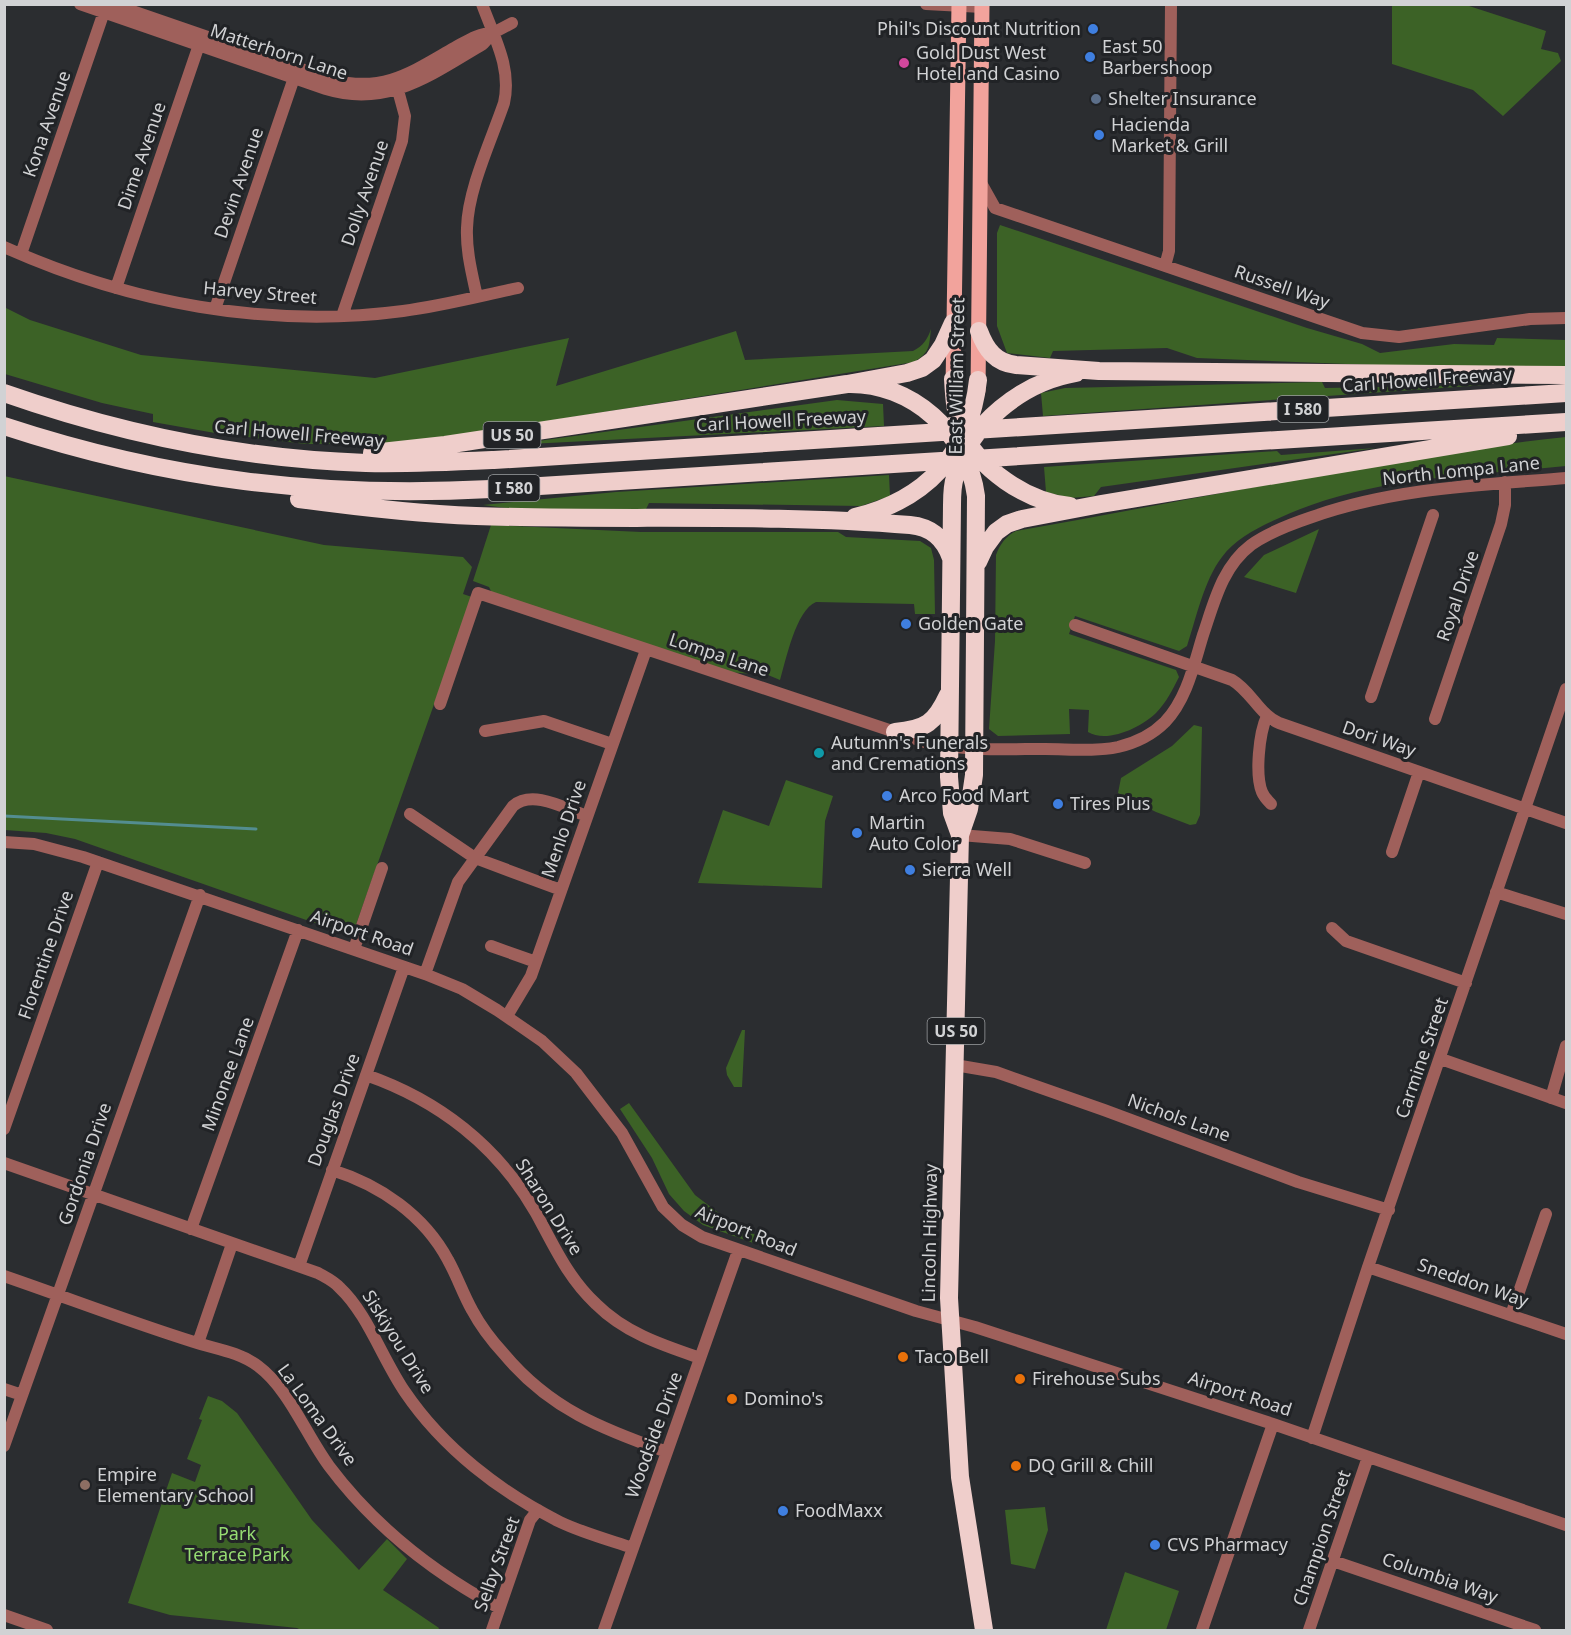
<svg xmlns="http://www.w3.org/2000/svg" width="1571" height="1635" font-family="'Noto Sans',sans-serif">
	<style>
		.green { fill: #3c6226 }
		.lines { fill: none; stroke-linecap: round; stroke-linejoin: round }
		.stream { stroke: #538d90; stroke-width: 3 }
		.minor { stroke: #9f605b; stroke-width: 12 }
		.major { stroke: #f2a39c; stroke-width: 15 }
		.highway { stroke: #efcecb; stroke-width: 18 }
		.shop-dot { fill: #3f7fe0; stroke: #212326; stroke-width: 2 }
		.hotel-dot { fill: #d1479c; stroke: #212326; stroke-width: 2 }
		.service-dot { fill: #5c6f8a; stroke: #212326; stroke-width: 2 }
		.culture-dot { fill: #0f9aa8; stroke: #212326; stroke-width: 2 }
		.food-dot { fill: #e8710a; stroke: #212326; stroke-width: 2 }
		.education-dot { fill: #8d6e63; stroke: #212326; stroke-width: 2 }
		.labels { text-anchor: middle; stroke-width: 6; stroke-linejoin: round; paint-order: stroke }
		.shield { fill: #212326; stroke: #9c9ea0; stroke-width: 1.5 }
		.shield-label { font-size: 16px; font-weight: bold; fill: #d1d2d4 }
		.poi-label { font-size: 18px; fill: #d1d2d4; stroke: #212326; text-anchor: start }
		.street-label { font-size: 18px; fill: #d1d2d4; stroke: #212326 }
		.park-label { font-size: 18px; fill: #96dc72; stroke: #212326 }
	</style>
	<rect width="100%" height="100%" fill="#2b2d30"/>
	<path class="green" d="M1392 5H1466L1546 31 1541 49 1558 53 1561 61 1503 116 1473 90 1392 64Z
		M1000 225 1307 328 1362 344 1380 353 1454 344 1494 345 1497 338 1566 340V367L1398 366 1197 358 1167 348 1053 351 1050 358 1007 353 997 326V233Z
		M4 307 30 320 141 355 375 378 569 338 556 386 736 331 745 360 913 351C923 346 927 340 931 329 929 347 930 352 914 362L468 434 380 444H306L215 433 153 422V414L102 403 5 374Z
		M1322 382 1325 388 1485 385 1043 416 1041 393 1065 388Z
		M837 400 883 404 884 426 509 445Z
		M1566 437V466C1469 476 1368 476 1277 519 1257 528 1235 539 1222 557 1204 580 1196 619 1187 646L1179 651 1075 616 1069 634 1176 670 1179 677C1173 689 1166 703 1156 713 1142 727 1107 744 1088 732L1089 710 1069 709 1070 734 998 736 989 729 995 641 996 555C1000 544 1006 536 1016 531 1135 510 1254 486 1373 466 1438 455 1502 443 1566 437Z
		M1376 448 1101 487 1094 496 1070 498 1046 492 1044 467 1277 451 1281 455Z
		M889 475 890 496 861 506 649 503 646 509H514L483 505 616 492Z
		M4 476 324 545 463 557 472 567 463 594 472 597 352 936 75 839 46 833 5 830Z
		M491 525 641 532H838L846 537 920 541 931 548 934 560 935 614H915L914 604 816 602C796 610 786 660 780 680L768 675 726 672 492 593 489 587 473 581Z
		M1319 529 1296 593 1244 577 1264 555Z
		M1194 725 1202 727 1200 815 1196 824 1190 825 1156 812 1118 793 1121 778 1172 746Z
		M786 780 833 796 825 821 822 888 698 883 723 810 769 826Z
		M742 1030H745L742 1087H734L727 1075 726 1068Z
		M629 1103 695 1195 737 1227 756 1235 757 1240 756 1244 703 1225 684 1211 669 1194 652 1158 620 1109Z
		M208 1396 222 1401 237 1413 312 1520 359 1570 387 1539 407 1559 383 1590 439 1628 438 1630H301L297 1628 170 1615 128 1603 172 1473 195 1482 201 1465 187 1459 202 1420 199 1419Z
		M1045 1507 1048 1530 1035 1569 1011 1564 1005 1510Z
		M1125 1572 1179 1591 1166 1630H1106Z"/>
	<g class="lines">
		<path class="stream" d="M4 816 256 829"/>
		<path class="minor" d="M80 4 326 89C388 108 432 74 483 44L493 33 512 23
			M112 4 333 80C384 93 412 72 454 48 467 41 478 33 493 33
			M926 4 982 7
			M981 183 995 208 1362 333 1399 337 1530 319 1566 318
			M4 247C129 303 267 329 403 311 442 306 480 296 518 288
			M21 254 106 6
			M1165 266 1169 251 1171 4
			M116 288 201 39
			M477 297C472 274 466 251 467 228 468 189 491 141 504 103 512 68 494 37 482 4
			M215 309 296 72
			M342 316 402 141 405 116 396 83
			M1075 625 1232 680C1251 691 1259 714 1279 723L1566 823
			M1371 697 1433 515
			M440 704 478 593 928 743C966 751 1006 749 1045 749 1069 749 1094 752 1118 747 1135 743 1152 735 1165 722 1187 699 1194 664 1203 635 1214 603 1222 567 1251 545 1269 532 1291 524 1312 517 1394 488 1481 485 1566 478
			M1267 716C1259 733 1255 775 1262 792 1264 797 1267 800 1271 804
			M1435 719 1501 524 1505 505V482
			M485 731 544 721 612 744
			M410 814 475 858 561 890
			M960 835 1010 839 1085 863
			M4 842 34 844 83 857 425 974 462 989 497 1010 542 1041 576 1073 622 1133 663 1207 682 1225 702 1237 916 1311 975 1327 1273 1424 1566 1525
			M1392 852 1419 772
			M1496 892 1566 914
			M1332 928 1346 941 1466 983
			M491 946 536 962
			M354 949 382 868
			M425 974 458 882 513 806C533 789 566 809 587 816
			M507 1016 531 976 646 650
			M1441 1059 1566 1103
			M955 1065 996 1072 1104 1110 1298 1182 1389 1210
			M366 1075C438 1100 498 1146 536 1213 554 1246 568 1278 596 1304 625 1333 662 1345 700 1358
			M1551 1098 1566 1046
			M4 1129 98 862
			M4 1163 318 1273C325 1277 334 1281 340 1288 367 1313 383 1360 405 1392 443 1448 500 1492 560 1522 583 1533 609 1540 633 1548
			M332 1170C380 1185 424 1215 448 1260 457 1276 463 1294 472 1310 480 1325 492 1341 504 1354 550 1409 602 1429 667 1452
			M191 1229 298 930
			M299 1266 404 967
			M1368 1267 1566 1334
			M4 1276C68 1298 130 1322 194 1342 216 1349 239 1352 258 1366 289 1389 306 1435 329 1466 374 1526 434 1573 499 1608
			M1511 1315 1546 1214
			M198 1343 232 1244
			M4 1389 22 1395
			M1312 1438 1368 1267 1566 689
			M4 1446 200 895
			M1333 1561 1535 1630
			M4 1615 47 1630
			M492 1630 530 1520 538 1510
			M604 1630 738 1251
			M1202 1630 1273 1424
			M1309 1630 1368 1457"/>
		<path class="major" d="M953 388 959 4
			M978 391 982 4"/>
		<path class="highway" d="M979 331C986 350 996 363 1016 365L1099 371 1566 375
			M953 379C954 396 955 413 961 429 978 469 1027 502 1070 506
			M847 384C912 382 968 434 976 496L974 775 969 809 960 835 949 1298 960 1477 984 1630
			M4 393C121 434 242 459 366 463 409 464 451 462 494 460L1566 393
			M4 426C168 480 319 498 491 489L1566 422
			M372 453 445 445 624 418 847 384 907 373 922 368 933 360 943 345 953 323
			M299 499C358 507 417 514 476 516 621 521 766 513 910 525 931 527 944 538 951 558
			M855 517C926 500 970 453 978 380
			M978 562 985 547 996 532 1007 524 1022 519 1101 504 1508 436
			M895 732C926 729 935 723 948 695
			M960 835 952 813 949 777 952 505C952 496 952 486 955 477 969 424 1023 382 1076 373"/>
	</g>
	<g class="shop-dot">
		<circle cx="1093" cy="29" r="6"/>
		<circle cx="1090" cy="57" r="6"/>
		<circle cx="1099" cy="135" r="6"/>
		<circle cx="906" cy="624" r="6"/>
		<circle cx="887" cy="796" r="6"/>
		<circle cx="1058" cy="804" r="6"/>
		<circle cx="857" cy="833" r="6"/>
		<circle cx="910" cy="870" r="6"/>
		<circle cx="783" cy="1511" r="6"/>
		<circle cx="1155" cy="1545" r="6"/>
	</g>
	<circle class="hotel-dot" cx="904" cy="63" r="6"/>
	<circle class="service-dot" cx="1096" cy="99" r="6"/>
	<circle class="culture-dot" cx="819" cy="753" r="6"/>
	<g class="food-dot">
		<circle cx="903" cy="1357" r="6"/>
		<circle cx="1020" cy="1379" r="6"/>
		<circle cx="732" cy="1399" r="6"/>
		<circle cx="1016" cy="1466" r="6"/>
	</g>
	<circle class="education-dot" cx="85" cy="1485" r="6"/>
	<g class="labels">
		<g class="shield">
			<rect x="1277.5" y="396" width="51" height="26" rx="4.5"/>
			<rect x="483.5" y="422" width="57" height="26" rx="4.5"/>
			<rect x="488.5" y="475" width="51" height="26" rx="4.5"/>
			<rect x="927.5" y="1018" width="57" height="26" rx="4.5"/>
		</g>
		<g class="shield-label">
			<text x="1303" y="415">I 580</text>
			<text x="512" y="441">US 50</text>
			<text x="514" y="494">I 580</text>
			<text x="956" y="1037">US 50</text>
		</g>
		<g class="poi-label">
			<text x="1081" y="35" text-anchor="end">Phil's Discount Nutrition</text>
			<text x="1102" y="53">East 50<tspan x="1102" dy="21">Barbershoop</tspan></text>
			<text x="916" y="59">Gold Dust West<tspan x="916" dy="21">Hotel and Casino</tspan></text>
			<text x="1108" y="105">Shelter Insurance</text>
			<text x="1111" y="131">Hacienda<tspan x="1111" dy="21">Market &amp; Grill</tspan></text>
			<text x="918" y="630">Golden Gate</text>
			<text x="831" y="749">Autumn's Funerals<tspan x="831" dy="21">and Cremations</tspan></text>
			<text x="899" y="802">Arco Food Mart</text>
			<text x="1070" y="810">Tires Plus</text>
			<text x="869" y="829">Martin<tspan x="869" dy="21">Auto Color</tspan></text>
			<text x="922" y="876">Sierra Well</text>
			<text x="915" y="1363">Taco Bell</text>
			<text x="1032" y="1385">Firehouse Subs</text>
			<text x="744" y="1405">Domino's</text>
			<text x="1028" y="1472">DQ Grill &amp; Chill</text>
			<text x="97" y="1481">Empire<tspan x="97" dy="21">Elementary School</tspan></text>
			<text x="795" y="1517">FoodMaxx</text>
			<text x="1167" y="1551">CVS Pharmacy</text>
		</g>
		<g class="street-label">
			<text transform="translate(279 52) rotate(18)" y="6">Matterhorn Lane</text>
			<text transform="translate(47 124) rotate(-71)" y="6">Kona Avenue</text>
			<text transform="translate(142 156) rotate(-71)" y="6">Dime Avenue</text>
			<text transform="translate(239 183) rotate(-71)" y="6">Devin Avenue</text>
			<text transform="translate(365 193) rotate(-71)" y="6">Dolly Avenue</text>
			<text transform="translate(1282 287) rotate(19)" y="6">Russell Way</text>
			<text transform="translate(260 293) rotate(5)" y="6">Harvey Street</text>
			<text transform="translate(957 376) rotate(-89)" y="6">East William Street</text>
			<text transform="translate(1427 380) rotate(-4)" y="6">Carl Howell Freeway</text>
			<text transform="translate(781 421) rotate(-3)" y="6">Carl Howell Freeway</text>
			<text transform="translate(299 434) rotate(5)" y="6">Carl Howell Freeway</text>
			<text transform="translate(1461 471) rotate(-6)" y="6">North Lompa Lane</text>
			<text transform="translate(1458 596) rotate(-71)" y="6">Royal Drive</text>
			<text transform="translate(719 655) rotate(18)" y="6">Lompa Lane</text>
			<text transform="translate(1379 739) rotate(19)" y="6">Dori Way</text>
			<text transform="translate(564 829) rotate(-71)" y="6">Menlo Drive</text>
			<text transform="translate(362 933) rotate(19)" y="6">Airport Road</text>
			<text transform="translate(46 955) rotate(-71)" y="6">Florentine Drive</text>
			<text transform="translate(1422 1058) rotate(-71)" y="6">Carmine Street</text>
			<text transform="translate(228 1074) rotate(-70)" y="6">Minonee Lane</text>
			<text transform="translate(334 1110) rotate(-70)" y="6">Douglas Drive</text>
			<text transform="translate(1179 1118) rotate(20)" y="6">Nichols Lane</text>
			<text transform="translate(85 1164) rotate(-71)" y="6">Gordonia Drive</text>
			<text transform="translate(549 1207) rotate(58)" y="6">Sharon Drive</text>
			<text transform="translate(746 1231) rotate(22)" y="6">Airport Road</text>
			<text transform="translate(930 1233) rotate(-89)" y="6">Lincoln Highway</text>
			<text transform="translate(1473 1283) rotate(19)" y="6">Sneddon Way</text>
			<text transform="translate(398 1342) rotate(58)" y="6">Siskiyou Drive</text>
			<text transform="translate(1240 1394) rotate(18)" y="6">Airport Road</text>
			<text transform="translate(317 1415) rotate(54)" y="6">La Loma Drive</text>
			<text transform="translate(654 1435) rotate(-70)" y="6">Woodside Drive</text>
			<text transform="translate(1322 1538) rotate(-71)" y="6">Champion Street</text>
			<text transform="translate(497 1564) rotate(-70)" y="6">Selby Street</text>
			<text transform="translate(1440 1578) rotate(19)" y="6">Columbia Way</text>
		</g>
		<g class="park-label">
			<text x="237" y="1540">Park<tspan x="237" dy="21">Terrace Park</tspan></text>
		</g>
	</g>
	<rect width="1571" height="1635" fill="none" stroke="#d1d2d4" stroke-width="12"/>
</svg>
